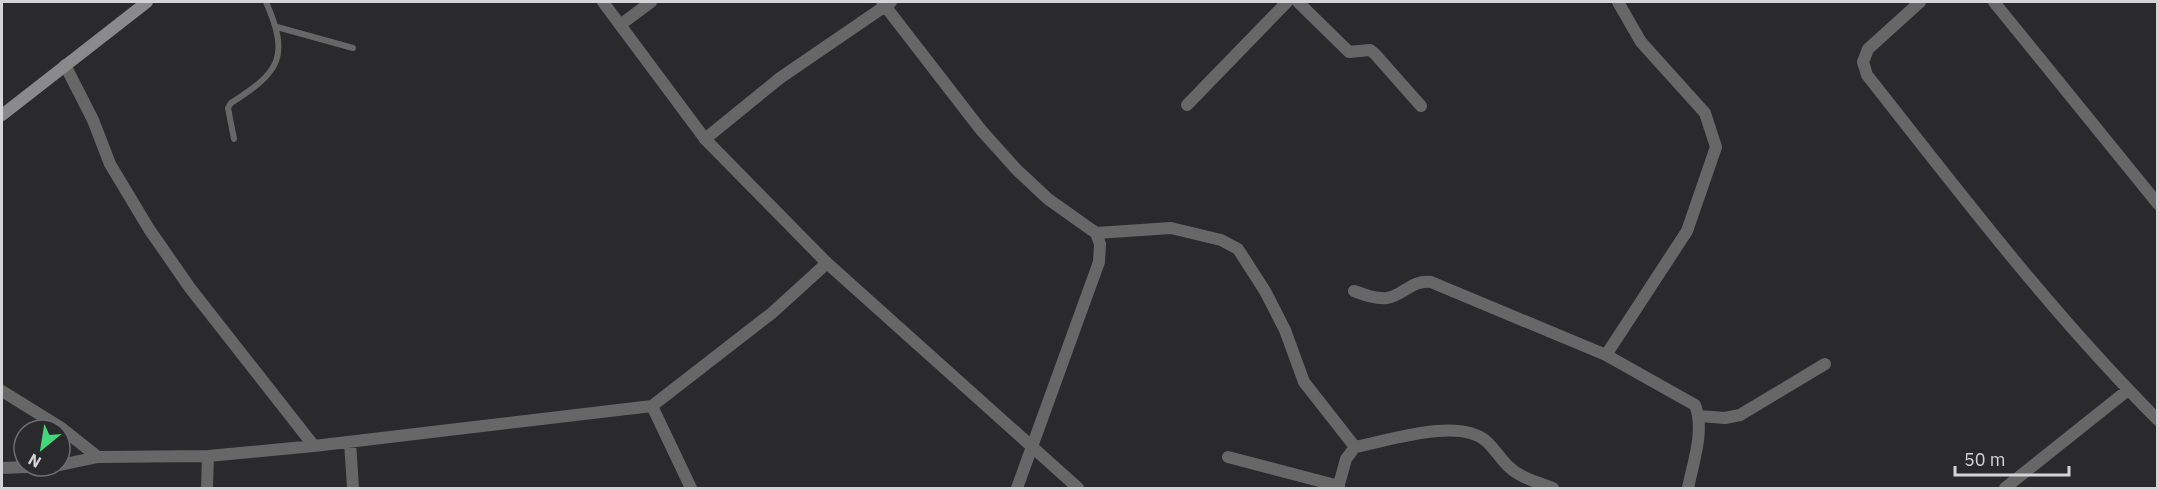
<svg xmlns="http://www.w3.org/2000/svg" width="2159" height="490" font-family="'IBM Plex Sans',sans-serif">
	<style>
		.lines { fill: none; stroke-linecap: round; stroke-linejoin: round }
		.service { stroke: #676768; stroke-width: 6 }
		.minor { stroke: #676768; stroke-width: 12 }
		.tertiary { stroke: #676768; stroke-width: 12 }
		.secondary { stroke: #8a898b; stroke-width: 12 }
	</style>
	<rect width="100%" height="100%" fill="#2a2a2c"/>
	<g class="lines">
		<path class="service" d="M277 27 353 48
			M234 139 228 108 231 103C280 72 290 57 266 2"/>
		<path class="minor" d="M882 2 981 130 1017 170 1048 199 1096 233 1100 244 1099 262 1017 488
			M1298 2 1349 52 1370 50 1375 54 1421 106
			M1920 2 1868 49 1863 62 1867 75C1960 193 2051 313 2158 420
			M1994 2 2158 204
			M620 25 651 2
			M65 65 93 120 110 164 149 229 190 288 314 446
			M1187 105 1287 2
			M705 139 780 78 891 2
			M1096 233 1171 228 1221 240 1238 249 1265 291 1285 330 1304 382 1355 447
			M1354 291C1365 295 1376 299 1387 298 1405 295 1410 280 1431 282L1606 355 1695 405C1705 430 1693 463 1688 488
			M1606 355 1687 231 1716 147 1705 113 1641 42 1618 2
			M2 391 60 427 98 457
			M652 406 691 488
			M1699 416 1725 418 1740 415 1825 364
			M350 442 353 488
			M1228 457 1339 486
			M60 465 98 457 208 456 314 446 652 406 772 313 827 263
			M2 468 49 466
			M207 488 208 456
			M1338 488 1346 459 1355 447C1388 441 1458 417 1486 441 1494 448 1500 458 1508 466 1520 478 1537 482 1553 488
			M2005 488 2128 390"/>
		<path class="tertiary" d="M603 2 705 139 827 263 1078 488"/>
		<path class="secondary" d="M2 115 147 2"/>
	</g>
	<rect width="2159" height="490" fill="none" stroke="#d4d3d5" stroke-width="6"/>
	<g transform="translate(42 448) rotate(210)"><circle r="28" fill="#2a2a2c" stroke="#6e6e70" stroke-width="1.5"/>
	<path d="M0-4.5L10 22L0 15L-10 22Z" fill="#42d77b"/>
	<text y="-9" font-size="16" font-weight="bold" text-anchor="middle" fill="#d4d3d5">N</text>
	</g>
	<path d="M1955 466v9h114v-9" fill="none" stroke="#d4d3d5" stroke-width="3"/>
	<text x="1964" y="466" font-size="18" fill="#d4d3d5" stroke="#2a2a2c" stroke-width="4.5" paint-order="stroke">50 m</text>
</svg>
